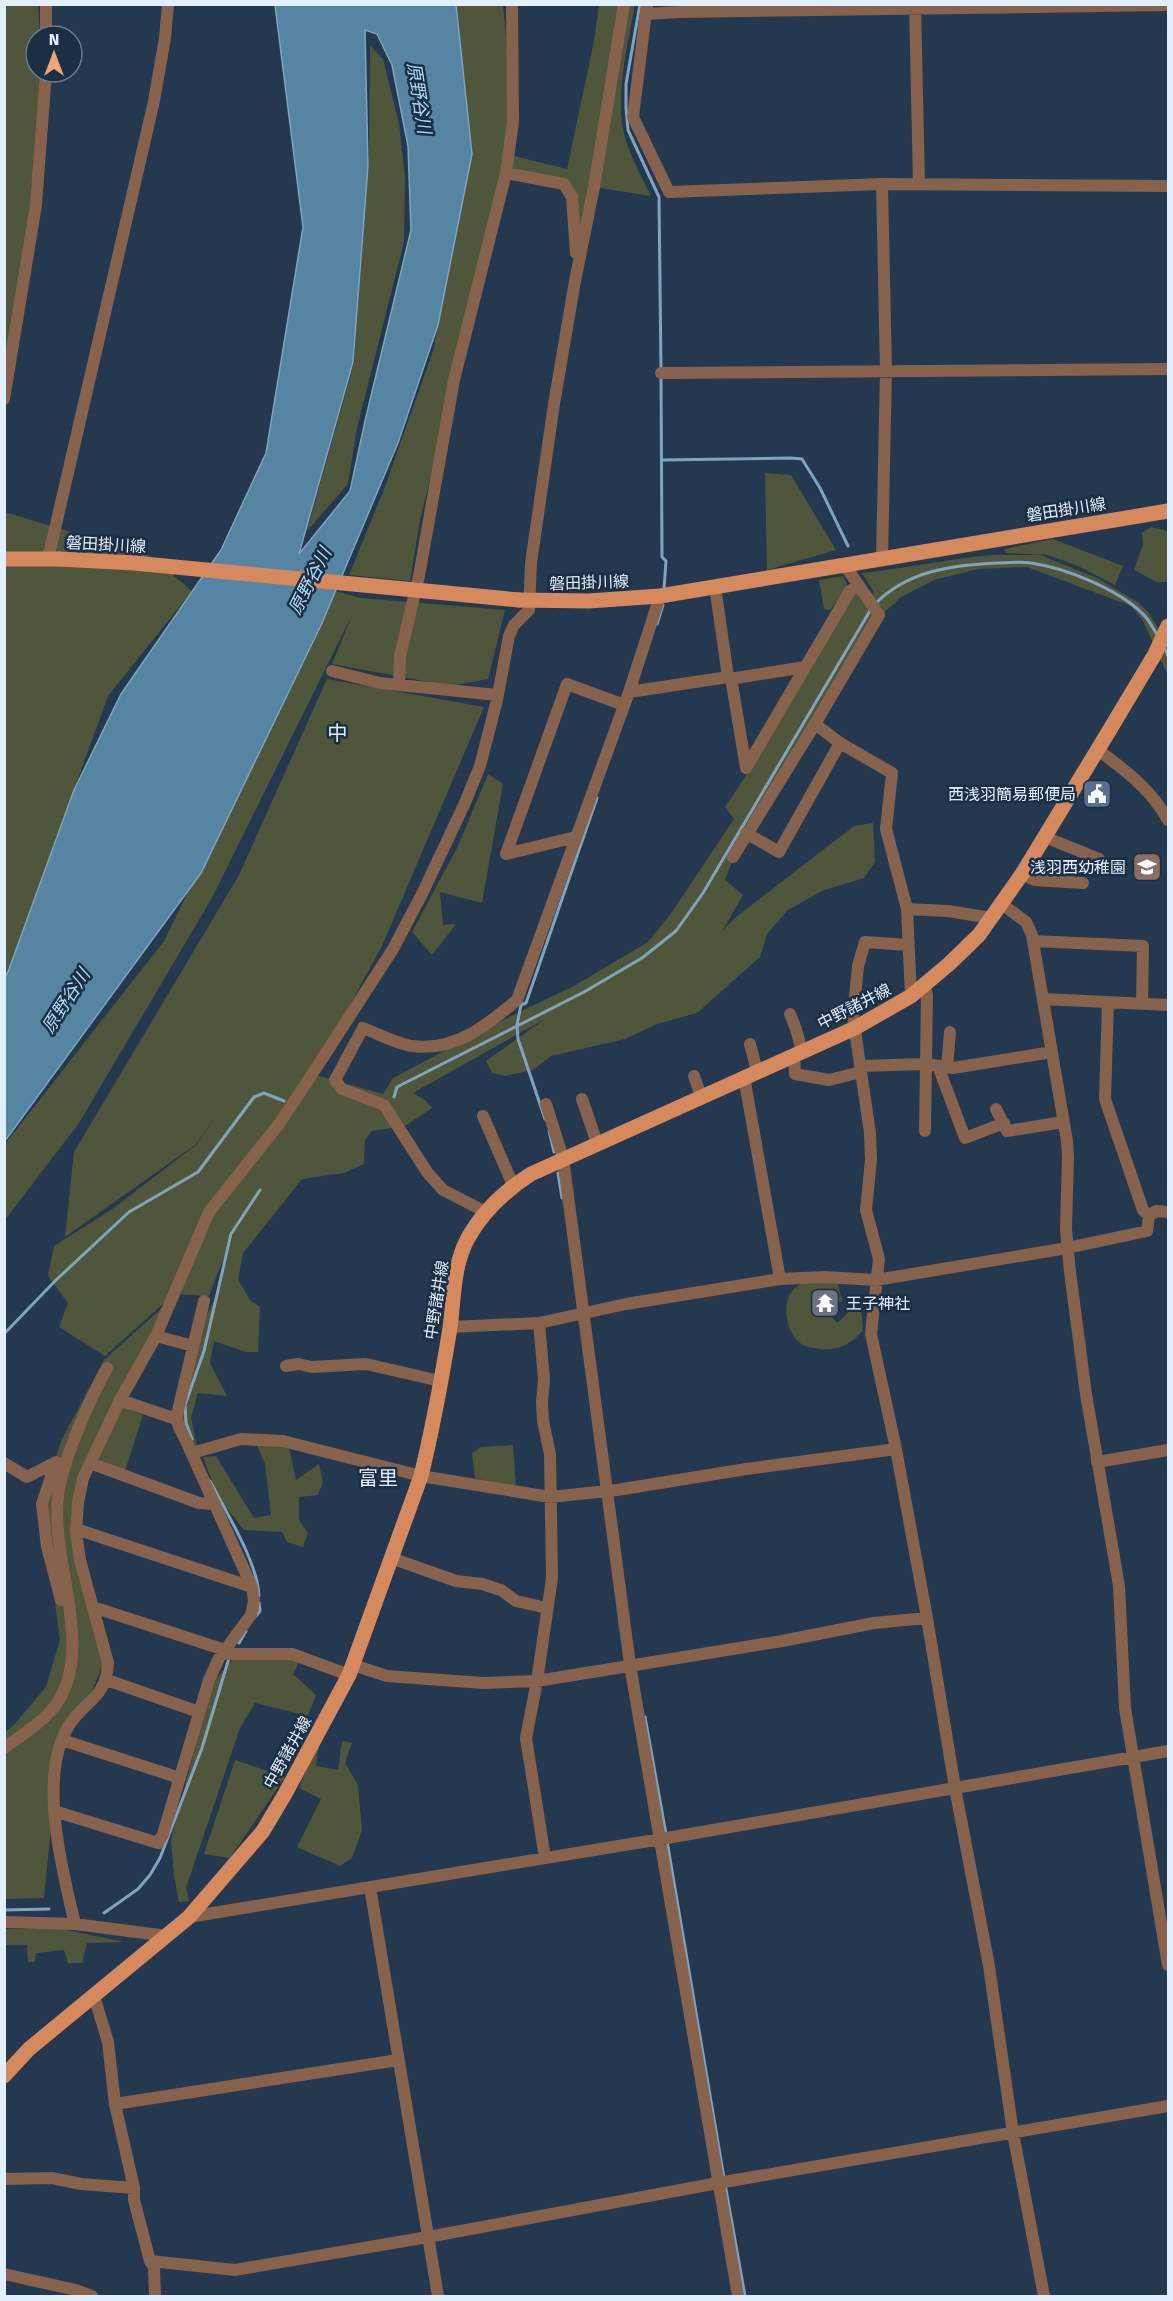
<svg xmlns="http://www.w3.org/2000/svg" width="1173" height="2301" font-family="'Fira Sans','Noto Sans JP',sans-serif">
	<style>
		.green { fill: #50563b }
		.water { fill: #5684a3; stroke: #80a4be; stroke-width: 1.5; fill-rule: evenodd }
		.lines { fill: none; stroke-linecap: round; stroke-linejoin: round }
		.stream { stroke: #80a4be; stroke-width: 3 }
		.minor { stroke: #87624c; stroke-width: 12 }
		.major { stroke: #d5895d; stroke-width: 15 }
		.major-bridge { stroke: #d5895d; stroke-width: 15 }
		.labels { text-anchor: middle; stroke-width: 5; stroke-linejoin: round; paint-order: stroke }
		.street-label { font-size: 16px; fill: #e2effe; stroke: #1a2e44 }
		.poi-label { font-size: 16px; fill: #e2effe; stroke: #1a2e44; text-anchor: end }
		.water-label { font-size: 18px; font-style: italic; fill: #b2dcf9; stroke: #1a2e44 }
		.quarter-label { font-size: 20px; fill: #e2effe; stroke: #1a2e44 }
	</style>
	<rect width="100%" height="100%" fill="#24384f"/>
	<path class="green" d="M5 5H38L40 36H36V72H42L44 121 5 373Z
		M456 5H503L512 103 500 197 420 520 410 581 349 575 383 492 433 351 472 154Z
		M599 5H635C628 42 614 101 625 137 631 158 642 177 651 196L594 187 581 251 564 184 506 173 514 156 567 169 594 41Z
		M370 45 383 59 399 123 405 178 404 242 357 428 348 484 307 531 354 363 366 191 369 166Z
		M765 473 791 475 836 550 767 570Z
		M5 512 150 556 192 591 108 696 8 972 5 977Z
		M1151 527 1167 531V582H1157L1134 570 1143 545 1142 533Z
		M1053 539 1123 566 1115 585 1078 566 1048 555 1006 553 1004 549Z
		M992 555H1040L1097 578 1139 603 1148 612 1168 644V676L1143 621 1131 606 1027 567 978 569 934 580 901 597 876 620 736 851 725 880 743 895 723 930 736 917 854 826 873 823 875 862 864 878 822 891 788 910 767 934 760 957 697 1013 657 1024 625 1039 551 1056 533 1070 505 1076 492 1073 486 1061 545 1019 413 1093 425 1100 432 1108 405 1126 372 1131 365 1140 364 1164 344 1173 302 1179 243 1253 238 1280 250 1300 260 1307 258 1352H246L214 1341 210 1363 227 1396 198 1393 191 1418 198 1451 186 1453 173 1430 193 1346 218 1291 234 1231 209 1296 174 1294 105 1356 59 1327 68 1303 48 1276 54 1246 111 1210 196 1145 217 1116 195 1145 65 1237 74 1152 239 875 327 679 484 707 382 946 312 1074 383 1094 393 1078 503 1020 574 986 648 942 672 912 734 819 725 807 753 765 854 588 866 602 874 592 862 573C906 568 948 559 992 555Z
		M843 576 848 587 830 610 824 609 819 580Z
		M335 591 361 598 505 610 488 679 451 686 332 664 353 613 213 896 79 1123 5 1220V1144L164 941Z
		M488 774 503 784 482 903 440 892 443 925 456 924 432 955 412 932 458 846Z
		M816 1277 838 1284 842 1301 825 1312 838 1323 850 1310 849 1296 861 1308 863 1330C849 1347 834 1352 813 1348 808 1347 804 1346 800 1343 786 1332 780 1301 795 1288 801 1283 809 1280 816 1277Z
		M172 1299 78 1500 80 1560 106 1656 86 1706 58 1757 44 1898 5 1899V1732L14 1725 46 1687 60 1640 42 1504 61 1441 104 1360Z
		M122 1406 143 1415 125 1471 98 1459Z
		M256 1443 289 1447 296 1480 319 1464 323 1482 318 1495 299 1497V1520L308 1533 303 1547 287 1542 282 1532 244 1530 218 1497 203 1457 216 1456 254 1518 271 1515 265 1464Z
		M513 1445 516 1487 475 1478 472 1453 481 1447Z
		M237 1654 286 1658 299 1662 293 1674 316 1695 308 1716 255 1703 240 1728 186 1888 189 1901 179 1902 174 1875 171 1840 211 1685Z
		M342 1741 352 1743 345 1763 358 1785 362 1830 352 1858 340 1866 297 1847 321 1799 299 1788 315 1748 319 1745 316 1766 338 1770Z
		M235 1760 285 1777 230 1858 204 1854Z
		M5 1929H62L124 1942 87 1943 82 1963H68L64 1950 36 1953 35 1962H28L27 1945H5Z"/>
	<path class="water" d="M275 5H456L472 154 438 325 398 443 322 623 201 873 5 1141V977L8 972 74 790 121 694 221 550 266 453 303 227ZM365 30 377 34 392 65 408 146 411 230 365 421 350 491 299 554 353 362 368 166Z"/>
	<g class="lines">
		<path class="stream" d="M640 4 626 84V108L628 130 659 197 661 370
			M661 376 662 557 666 561 664 589
			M662 460 791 458 802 459 820 488 848 546
			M875 604C908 570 954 565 998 563 1009 563 1020 561 1031 563 1066 568 1117 589 1142 613 1149 619 1153 629 1158 636
			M657 624 663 605
			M1164 647 1168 656
			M394 1097 397 1087 584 992 642 958 676 931 703 893 871 609
			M545 1119 518 1039 517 1025 521 1005 526 1003 597 798
			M549 1131 554 1152
			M558 1173 562 1198
			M4 1334 55 1281 129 1212 198 1172 254 1097 264 1093 284 1101
			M192 1439 186 1423 185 1405 204 1351 231 1234 260 1190
			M210 1481C226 1512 258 1563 259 1596
			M256 1616 260 1611 259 1602
			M239 1643 246 1631
			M645 1717 666 1834
			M667 1841 724 2178
			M4 1910 49 1909
			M104 1913 138 1889 150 1875 160 1858 202 1748 229 1658
			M725 2184 745 2296"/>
		<path class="minor" d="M46 4V36
			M647 4 633 117 669 192 882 184 1168 186
			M915 4 919 184
			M646 14 680 12 1168 5
			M506 173 564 184 572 197 576 253
			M882 184 886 371 882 558
			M661 373 1168 369
			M4 399 36 205 46 72
			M48 559 154 101 165 38 168 4
			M844 564 879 615 815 724 840 743 892 773 886 829 907 909 911 996
			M332 671 380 683 497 695
			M728 677 736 678 805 667
			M731 678 746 768
			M399 685 400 656 419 576 454 380 506 173 513 122 512 4
			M629 692 728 677 715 586
			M1098 750C1126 771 1151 789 1168 820
			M746 768 850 591 858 585
			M746 833 779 852 840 743
			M576 837 506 854 567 684 624 705
			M1045 837 1099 859
			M733 857 815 724
			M1022 874 1034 880 1083 883
			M1002 904 1026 922 1032 935 1067 1141 1068 1157 1066 1229 1070 1272 1086 1394 1119 1586 1125 1708 1168 1965
			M907 909 948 911 991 918
			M1033 941 1143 946 1142 1004
			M908 945 865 942 858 966 853 1017 870 1133 871 1160 866 1210 879 1259 871 1334 896 1449 927 1618 955 1788 989 1966 1013 2133 1044 2296
			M924 985 927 995 925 1131
			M1043 999 1168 1005
			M1108 1002 1105 1099 1143 1210 1149 1216
			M790 1014 796 1029 802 1051
			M750 1044 757 1071
			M794 1055 795 1074 829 1080 861 1072
			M860 1066 926 1064 953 1068 1052 1052
			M938 1066 965 1138 1004 1123
			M947 1067 950 1032
			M694 1076 701 1096
			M744 1077 780 1279
			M582 1099 597 1143
			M546 1104 563 1158 630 1665 738 2296
			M996 1109 1007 1131 1063 1122
			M483 1116 513 1185
			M486 1212 443 1190 427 1172 384 1105 342 1089 335 1080 363 1028C379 1034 396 1044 412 1046 455 1052 487 1025 517 1000L629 692 660 596
			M539 1323 544 1379 542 1402 543 1421 550 1454 552 1578 537 1681 526 1738 545 1858
			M450 1327 539 1323 626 1304 780 1279 825 1277 876 1280 1067 1248 1147 1231 1149 1216 1156 1211 1168 1212
			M156 1336 193 1346
			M286 1366 298 1364 312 1367 366 1364 440 1381
			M120 1400 176 1419
			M192 1453 241 1439 283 1441 421 1476 550 1497 617 1490 746 1469 896 1449
			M1097 1462 1168 1450
			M4 1463 27 1477 56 1462 42 1504 47 1547 61 1600
			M90 1463 199 1503 215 1504
			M76 1529 252 1587
			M391 1558 456 1581 482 1584 501 1590 516 1601 547 1608
			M93 1607 225 1650
			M222 1654H292L349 1675
			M353 1665 387 1676 483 1683 537 1681 782 1641 874 1623 927 1618
			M107 1680 199 1712
			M62 1740 180 1778
			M4 1748C22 1735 45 1721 57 1703 95 1646 50 1560 58 1496 62 1461 90 1399 107 1368
			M54 1811 158 1843 163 1834 209 1680 219 1658 251 1615 254 1601 252 1587 176 1419 204 1301
			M370 1887 438 2296
			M189 1917 661 1839 1168 1751
			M4 1922 75 1924 167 1936
			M75 1924C62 1869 38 1778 68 1727 84 1700 106 1700 108 1663L80 1560 76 1532 78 1503 83 1478 120 1400 156 1336 209 1212 279 1124 311 1076 393 949 422 894 464 805 480 766 497 700 509 636 514 625 529 610 531 563 554 404 575 281 594 187 624 4
			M94 1996 108 2042 115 2104 134 2188V2200L150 2261 154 2267 155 2296
			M115 2104 398 2060
			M4 2179 52 2178 81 2184 134 2188
			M150 2261 235 2270 428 2237 718 2183 1168 2106
			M4 2274 76 2290 92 2296"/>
		<path class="major" d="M4 559H59
			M519 600 589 601 660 596 1168 511
			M4 2076 29 2049 189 1917 263 1831 285 1794 349 1675 421 1476C433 1427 442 1377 450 1328 454 1298 453 1265 468 1238 483 1211 506 1190 531 1174L855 1028 911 996 949 964 979 935 1022 874 1109 731 1155 654 1168 626"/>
		<path class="major-bridge" d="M59 559 134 563 519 600"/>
	</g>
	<defs>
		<g id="civic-square" transform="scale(1.5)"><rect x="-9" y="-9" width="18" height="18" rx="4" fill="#5c6f8a" stroke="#1a2e44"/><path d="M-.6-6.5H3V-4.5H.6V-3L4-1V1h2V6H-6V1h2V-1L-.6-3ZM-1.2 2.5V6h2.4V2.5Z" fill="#fff"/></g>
		<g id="school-square" transform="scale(1.5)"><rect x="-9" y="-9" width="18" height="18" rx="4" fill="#8d6e63" stroke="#1a2e44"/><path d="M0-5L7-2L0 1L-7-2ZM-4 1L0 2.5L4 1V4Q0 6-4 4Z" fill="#fff"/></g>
		<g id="temple-square" transform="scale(1.5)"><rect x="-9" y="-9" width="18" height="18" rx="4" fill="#6b7280" stroke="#1a2e44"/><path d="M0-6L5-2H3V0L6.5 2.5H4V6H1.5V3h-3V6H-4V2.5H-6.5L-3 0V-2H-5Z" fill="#fff"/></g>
	</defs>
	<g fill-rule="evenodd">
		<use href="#civic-square" x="1097" y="794"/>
		<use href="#school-square" x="1147" y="867"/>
		<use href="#temple-square" x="825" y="1303"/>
	</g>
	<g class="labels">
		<g class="street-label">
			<text transform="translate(1066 509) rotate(-9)" y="6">磐田掛川線</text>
			<text transform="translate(106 544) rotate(3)" y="6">磐田掛川線</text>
			<text transform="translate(589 582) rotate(-2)" y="6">磐田掛川線</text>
			<text transform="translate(854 1006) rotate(-27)" y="6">中野諸井線</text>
			<text transform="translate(436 1300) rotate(-81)" y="6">中野諸井線</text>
			<text transform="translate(287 1752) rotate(-61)" y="6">中野諸井線</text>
		</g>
		<g class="poi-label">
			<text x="1076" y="800">西浅羽簡易郵便局</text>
			<text x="1126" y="873">浅羽西幼稚園</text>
			<text x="846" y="1309" text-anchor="start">王子神社</text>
		</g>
		<g class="water-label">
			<text transform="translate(419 98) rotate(81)" y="6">原野谷川</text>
			<text transform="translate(310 581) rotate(-63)" y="6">原野谷川</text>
			<text transform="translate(66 1001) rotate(-57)" y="6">原野谷川</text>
		</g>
		<g class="quarter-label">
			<text x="337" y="740">中</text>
			<text x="378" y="1485">富里</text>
		</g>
	</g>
	<rect width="1173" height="2301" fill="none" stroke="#e2effe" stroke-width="12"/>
	<g transform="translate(54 54)"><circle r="28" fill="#1a2e44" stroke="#6a7b8e" stroke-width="1.5"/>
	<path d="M0-4.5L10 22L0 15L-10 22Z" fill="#efa377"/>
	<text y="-9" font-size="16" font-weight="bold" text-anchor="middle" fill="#e2effe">N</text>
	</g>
</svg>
